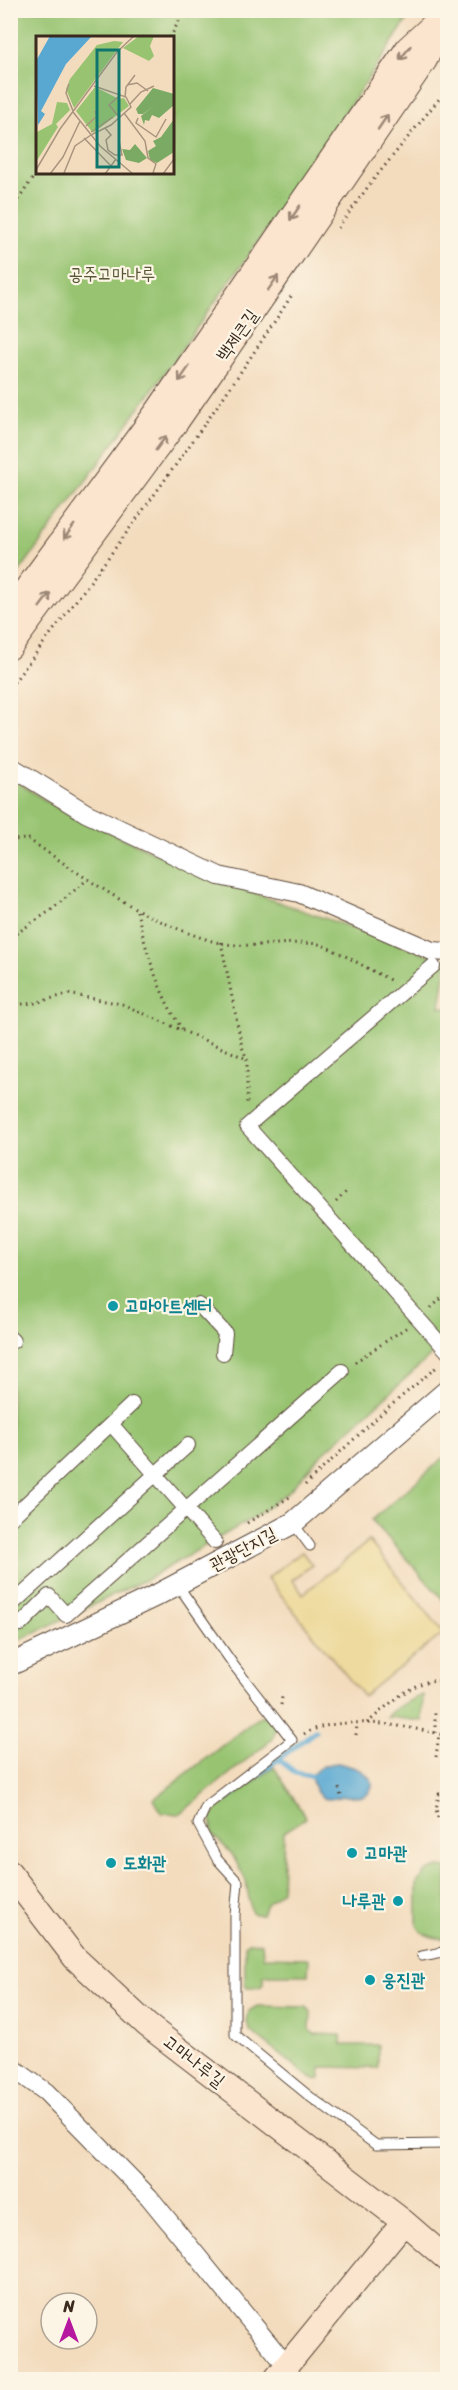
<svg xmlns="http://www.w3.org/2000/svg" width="458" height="2390" font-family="Sriracha,'Poor Story',sans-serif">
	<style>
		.green { fill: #98c472; stroke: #6a7748; stroke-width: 1.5; fill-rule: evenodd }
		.sand { fill: #eeda9e; stroke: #94825e; stroke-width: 1.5 }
		.water { fill: #58a8d2; stroke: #4a6978; stroke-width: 1.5 }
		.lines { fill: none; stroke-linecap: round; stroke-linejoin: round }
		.stream { stroke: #58a8d2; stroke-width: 5 }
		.service-casing { stroke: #574536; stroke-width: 11 }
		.pedestrian-casing { stroke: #574536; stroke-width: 16 }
		.minor-casing { stroke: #574536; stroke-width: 20 }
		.tertiary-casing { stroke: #574536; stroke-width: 23 }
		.secondary-casing { stroke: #574536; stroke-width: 26 }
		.path { stroke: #574536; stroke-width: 3; stroke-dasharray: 1.5 4.5; stroke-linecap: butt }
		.service { stroke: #fff; stroke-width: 9 }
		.pedestrian { stroke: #fff; stroke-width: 14 }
		.minor { stroke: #fff; stroke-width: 18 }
		.tertiary { stroke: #fff; stroke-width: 21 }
		.secondary { stroke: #fce5cf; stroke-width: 24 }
		.oneway { stroke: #9c8876 }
		.culture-dot { fill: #0f9aa8; stroke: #fcf5e5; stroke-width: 2 }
		.labels { text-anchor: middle; stroke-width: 4.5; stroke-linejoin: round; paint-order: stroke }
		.park-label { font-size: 18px; fill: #575837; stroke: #fcf5e5 }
		.street-label { font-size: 18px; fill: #3b2a1e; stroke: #fcf5e5 }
		.culture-label { font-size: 18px; font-weight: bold; fill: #0d838f; stroke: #fcf5e5; text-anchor: start }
		.inset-road { fill: none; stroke: #a9957e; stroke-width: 1.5 }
		.view { fill: #0f766e; fill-opacity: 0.15; stroke: #0f766e; stroke-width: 3 }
		.inset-edge { fill: none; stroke: #3b2a1e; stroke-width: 3 }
	</style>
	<rect width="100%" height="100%" fill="#fcf5e5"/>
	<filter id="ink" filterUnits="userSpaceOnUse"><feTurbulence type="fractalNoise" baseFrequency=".0167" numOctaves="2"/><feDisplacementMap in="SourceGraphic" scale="12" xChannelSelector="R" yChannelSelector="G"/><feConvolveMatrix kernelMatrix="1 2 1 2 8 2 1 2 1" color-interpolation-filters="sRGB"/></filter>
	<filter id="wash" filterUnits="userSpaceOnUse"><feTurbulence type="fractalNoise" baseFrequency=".008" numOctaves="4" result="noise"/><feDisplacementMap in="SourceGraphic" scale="24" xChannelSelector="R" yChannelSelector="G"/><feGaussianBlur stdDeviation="1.35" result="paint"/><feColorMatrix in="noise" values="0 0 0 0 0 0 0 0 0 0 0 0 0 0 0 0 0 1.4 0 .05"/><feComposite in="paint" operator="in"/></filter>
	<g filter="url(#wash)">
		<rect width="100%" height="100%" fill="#f3dcbe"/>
		<path class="green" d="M11 10 413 11 287 201 156 385 11 583ZM38 38H172V172H38Z
			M11 778 57 808 210 878 447 961 440 1007 448 1008 447 1341 320 1456 290 1490 253 1518 151 1577 11 1644Z
			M447 1455V1604L372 1520Z
			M423 1695 422 1721 386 1717C397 1706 408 1700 423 1695Z
			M260 1716H268C277 1722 278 1731 271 1740L180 1814 162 1813 154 1799Z
			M274 1767 306 1818 284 1832 282 1890 266 1904 262 1914H255L251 1911 246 1881 232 1854 213 1835 211 1818 217 1809Z
			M439 1867 447 1868V1939C436 1938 422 1937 417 1925V1883L427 1871Z
			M248 1942 262 1943 263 1957 307 1958 309 1959 308 1975H263V1984L260 1987H247L245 1984V1945Z
			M257 2006 307 2007 311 2012 310 2030 314 2034 341 2035 342 2045H378V2068L321 2067 320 2079 315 2080 309 2077 249 2030 247 2022 249 2011Z"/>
		<path class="sand" d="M369 1541 444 1633 363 1696 267 1578 302 1552 312 1565 292 1580 303 1594Z"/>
		<path class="water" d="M338 1763C352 1767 365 1769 373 1783 367 1803 361 1795 344 1796 339 1796 334 1799 330 1799 317 1800 313 1786 311 1776 319 1766 326 1764 338 1763Z"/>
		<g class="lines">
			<path class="stream" d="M278 1759 296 1773 311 1776
				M226 1799 315 1731"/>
		</g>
	</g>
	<g filter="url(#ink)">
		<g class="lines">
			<g class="service-casing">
				<path id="service" d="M293 1523 310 1546
					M177 1584 235 1667 292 1740 206 1806 198 1824 217 1859 238 1882 235 1915V2035L309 2096 376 2145 448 2144
					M422 1956 448 1951"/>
			</g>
			<g class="pedestrian-casing">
				<path id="pedestrian" d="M433 966 247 1126 448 1352
					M199 1305 225 1333 223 1353
					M10 1338 13 1341 10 1342
					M111 1424 215 1542
					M10 1519 132 1404
					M10 1606 188 1445
					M10 1625 21 1624 49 1596 66 1615 342 1371"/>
			</g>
			<g class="minor-casing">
				<path id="minor" d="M10 766 86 813 219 876 299 893 432 951 448 952
					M10 2066 46 2092 149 2197 286 2365"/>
			</g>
			<g class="tertiary-casing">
				<path id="tertiary" d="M10 1665 157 1595 293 1523 448 1390"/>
			</g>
			<g class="secondary-casing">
				<path id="secondary" d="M10 611 159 409 408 48 441 18
					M10 647 177 421 285 265 425 60 448 14
					M10 1873 75 1958 147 2025 404 2222 448 2260
					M275 2380 404 2222"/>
			</g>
			<path class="path" d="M170 38 181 17 188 10
				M10 209 21 196 38 170
				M338 228 370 184 448 88
				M10 687C108 560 204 430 292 295
				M10 840 28 839C89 880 142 920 212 941 247 951 283 940 318 944 330 946 377 974 392 981
				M137 911C146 951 159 995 182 1029
				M10 934 17 933 50 911 88 879
				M221 942 242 1047 247 1059V1106
				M10 1005 35 1003 68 994 122 1004 247 1059
				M336 1202 347 1191
				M431 1308 445 1295
				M355 1362 407 1327
				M305 1485 382 1413 439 1365
				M247 1523 293 1495
				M281 1705 282 1697
				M367 1723C388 1706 418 1673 448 1682
				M435 1733V1713
				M304 1734C340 1713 408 1726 448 1736
				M356 1735 357 1724
				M436 1757 439 1734
				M339 1788 341 1796
				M438 1818 436 1809 439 1794H448"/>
			<use href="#service" class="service"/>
			<use href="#pedestrian" class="pedestrian"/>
			<use href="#minor" class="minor"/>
			<use href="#tertiary" class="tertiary"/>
			<use href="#secondary" class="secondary"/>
		</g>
		<defs><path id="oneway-shaft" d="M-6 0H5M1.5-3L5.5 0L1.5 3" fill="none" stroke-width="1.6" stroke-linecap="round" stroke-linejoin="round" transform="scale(1.5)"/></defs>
		<g class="oneway">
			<use href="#oneway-shaft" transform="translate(405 53) rotate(128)"/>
			<use href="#oneway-shaft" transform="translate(383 122) rotate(-56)"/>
			<use href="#oneway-shaft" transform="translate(295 213) rotate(124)"/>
			<use href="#oneway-shaft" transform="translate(273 283) rotate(-55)"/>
			<use href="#oneway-shaft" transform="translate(184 374) rotate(125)"/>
			<use href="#oneway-shaft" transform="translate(161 443) rotate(-54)"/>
			<use href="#oneway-shaft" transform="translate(69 532) rotate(126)"/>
			<use href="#oneway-shaft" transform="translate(45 600) rotate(-53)"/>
		</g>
	</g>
	<g class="culture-dot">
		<circle cx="113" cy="1306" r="6"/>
		<circle cx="352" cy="1853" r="6"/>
		<circle cx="111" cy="1863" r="6"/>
		<circle cx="398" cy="1901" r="6"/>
		<circle cx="370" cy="1980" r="6"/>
	</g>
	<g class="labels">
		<g class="park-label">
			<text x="112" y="280">공주고마나루</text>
		</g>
		<g class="street-label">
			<text transform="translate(237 335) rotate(-55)" y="6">백제큰길</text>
			<text transform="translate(243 1549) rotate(-28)" y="6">관광단지길</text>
			<text transform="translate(194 2061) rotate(38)" y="6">고마나루길</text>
		</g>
		<g class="culture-label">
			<text x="125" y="1312">고마아트센터</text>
			<text x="364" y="1859">고마관</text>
			<text x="123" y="1869">도화관</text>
			<text x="386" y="1907" text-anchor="end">나루관</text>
			<text x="382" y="1986">웅진관</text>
		</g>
	</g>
	<g transform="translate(36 36)">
		<rect width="138" height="138" fill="#f3dcbe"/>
		<path d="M103 0H118L114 10 118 20 113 25 87 12ZM78 5 87 6 38 72 30 53 34 43 61 9ZM59 51 83 63 88 62 93 70 57 97 40 75ZM21 66 31 67 34 74 20 88 22 91 0 126 1 96 16 88Z" fill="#98c472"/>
		<path d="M117 52 138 58V69L123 82 116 79 113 85 109 84 108 89 105 80 119 69 107 78H102L100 73ZM138 83V116L121 127 114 124 112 115 120 110 117 105 125 101ZM99 108 111 122 103 127 90 124 86 113 94 114Z" fill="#7aaa64"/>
		<path d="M14 0H56L30 28 5 75 9 78 2 89 0 25Z" fill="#58a8d2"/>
		<path class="inset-road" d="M33 48 30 57 37 75M91 49 101 47 112 55M82 61 73 69 83 81M89 61 90 51 99 39M94 68 105 56 118 50M37 76 64 110 97 138M88 77 109 105 112 122 120 128 117 137M102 82 100 87 120 101 130 83M50 90 61 80 59 75M69 92 75 99 70 104 72 114 79 119H86L83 105M55 96 77 81M55 99 75 89 95 71 90 61 58 50M48 102 75 130M0 134 24 93 81 16 98 0M28 137 39 110 55 99M14 138 27 121 44 85M69 138 80 123M127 138 138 123"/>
		<path class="view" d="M61 14H83V131H61Z"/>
		<rect width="138" height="138" class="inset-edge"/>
	</g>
	<rect width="458" height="2390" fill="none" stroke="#fcf5e5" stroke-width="36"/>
	<g transform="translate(69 2321)"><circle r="28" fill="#fcf5e5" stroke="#afa495" stroke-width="1.5"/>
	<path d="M0-4.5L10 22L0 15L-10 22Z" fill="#b5179e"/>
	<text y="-9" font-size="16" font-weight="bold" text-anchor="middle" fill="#3b2a1e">N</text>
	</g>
</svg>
